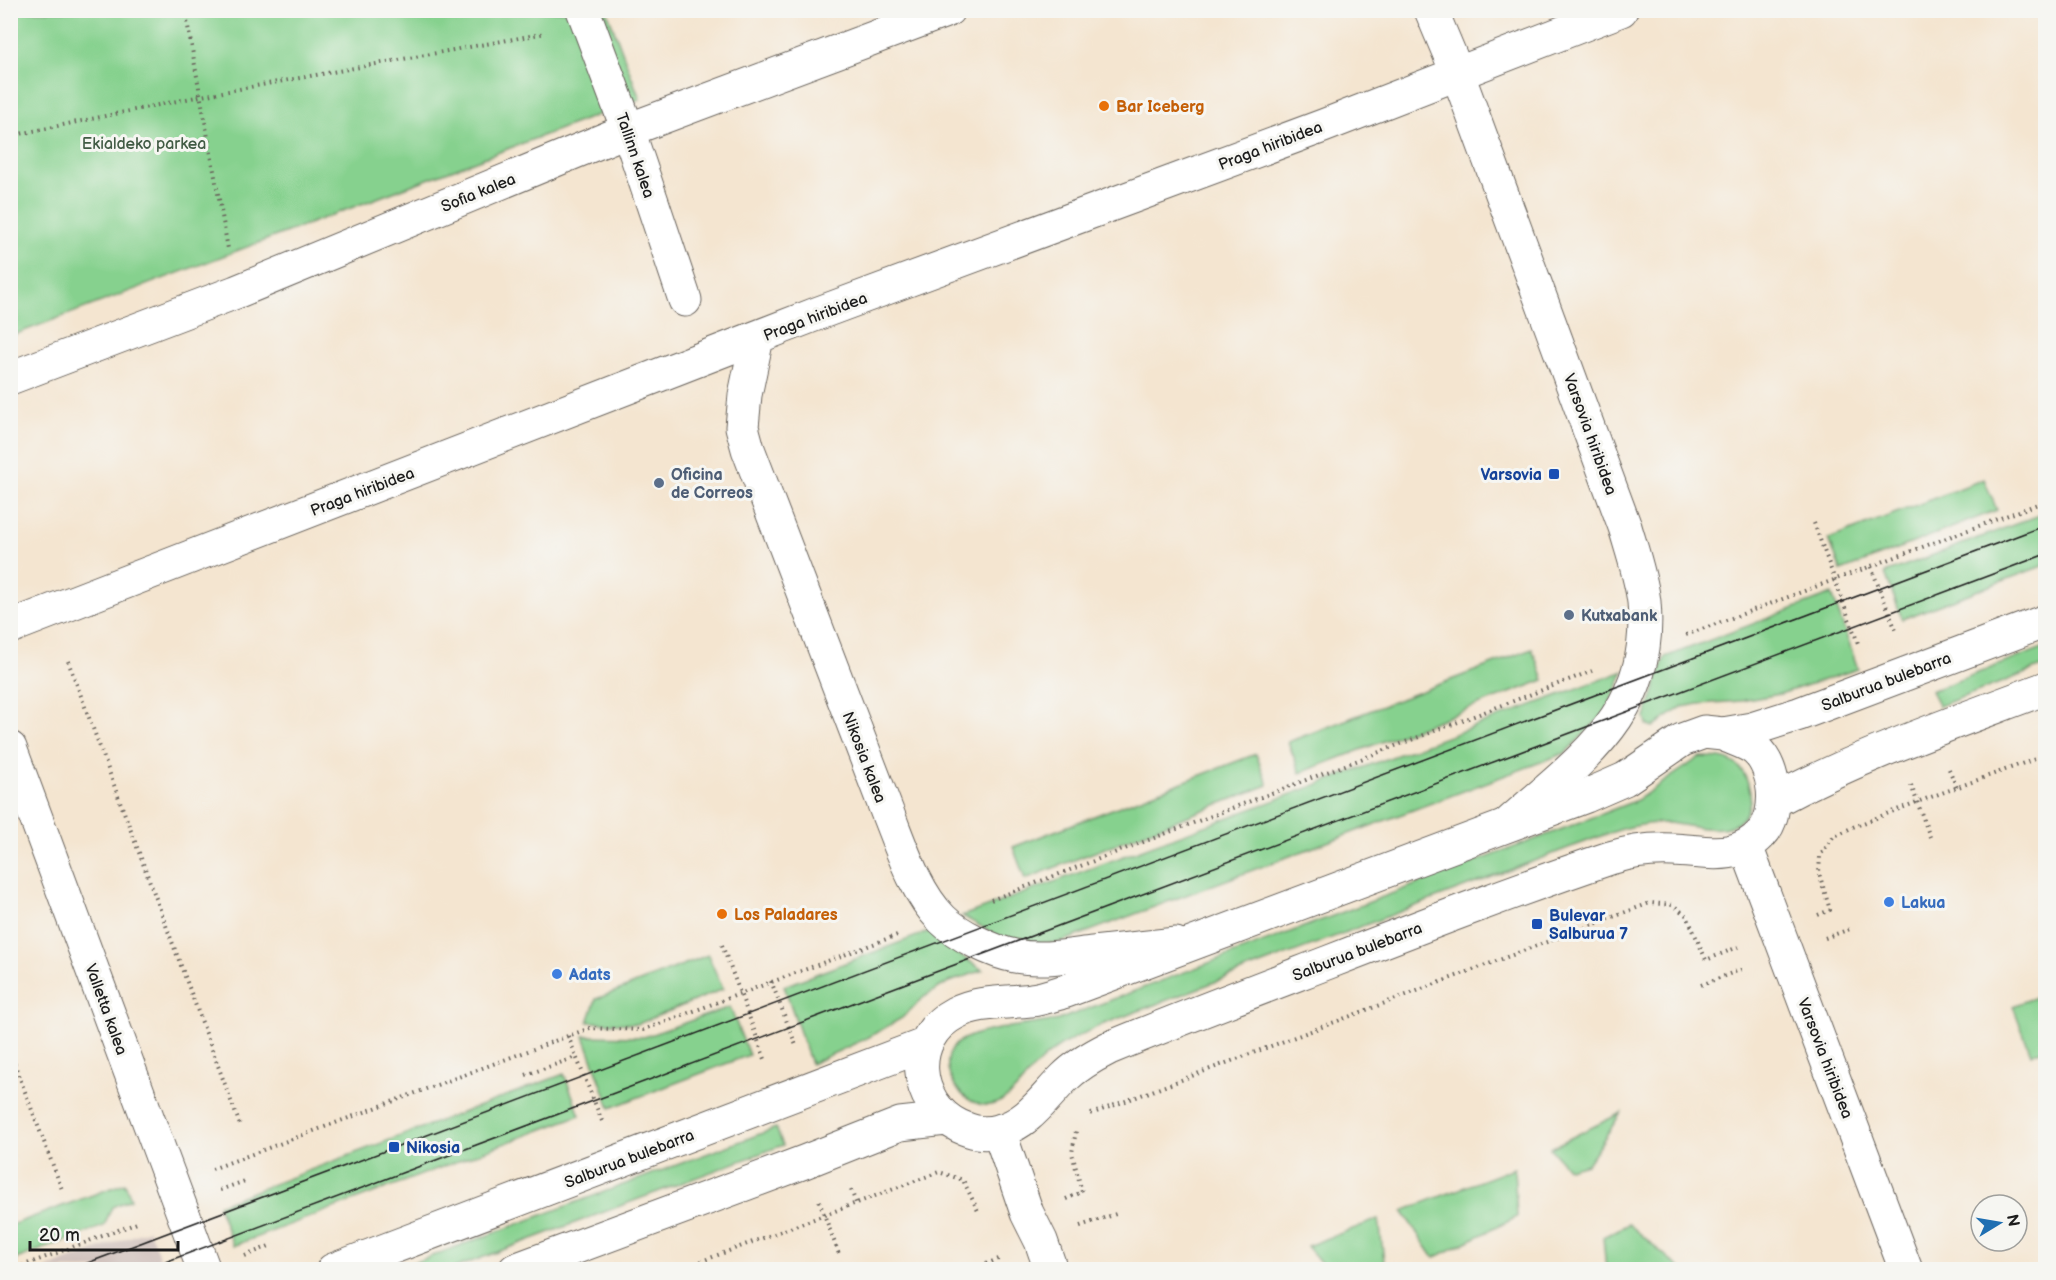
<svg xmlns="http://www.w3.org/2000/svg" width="2056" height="1280" font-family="'Balsamiq Sans',sans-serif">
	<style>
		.industrial { fill: #cfc0bb }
		.green { fill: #86d18e; stroke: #517655; stroke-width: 1.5 }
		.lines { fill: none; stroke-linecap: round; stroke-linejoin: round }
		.minor-casing { stroke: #68625b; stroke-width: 35 }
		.major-casing { stroke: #68625b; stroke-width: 35 }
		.path { stroke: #68625b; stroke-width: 4; stroke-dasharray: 1.5 4.5; stroke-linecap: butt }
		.minor { stroke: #fff; stroke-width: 33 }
		.major { stroke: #fff; stroke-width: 33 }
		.tram { stroke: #1c1c1c; stroke-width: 1.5 }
		.food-dot { fill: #e8710a; stroke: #f6f6f2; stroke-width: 2 }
		.transit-dot { fill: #1a4fb4; stroke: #f6f6f2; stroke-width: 2 }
		.service-dot { fill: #5c6f8a; stroke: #f6f6f2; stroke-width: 2 }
		.shop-dot { fill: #3f7fe0; stroke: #f6f6f2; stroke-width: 2 }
		.labels { text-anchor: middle; stroke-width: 6; stroke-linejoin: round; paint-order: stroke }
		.food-label { font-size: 16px; font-weight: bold; fill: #c56008; stroke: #f6f6f2; text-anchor: start }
		.park-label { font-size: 16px; fill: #415b44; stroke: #f6f6f2 }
		.street-label { font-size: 16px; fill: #1c1c1c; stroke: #f6f6f2 }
		.service-label { font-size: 16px; font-weight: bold; fill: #4e5e75; stroke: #f6f6f2; text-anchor: start }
		.transit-label { font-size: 16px; font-weight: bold; fill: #164399; stroke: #f6f6f2; text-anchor: start }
		.shop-label { font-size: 16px; font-weight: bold; fill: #366cbe; stroke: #f6f6f2; text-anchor: start }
	</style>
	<rect width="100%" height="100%" fill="#f6f6f2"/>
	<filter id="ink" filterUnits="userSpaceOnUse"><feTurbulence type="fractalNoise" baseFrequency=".0167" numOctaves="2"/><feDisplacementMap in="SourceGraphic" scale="12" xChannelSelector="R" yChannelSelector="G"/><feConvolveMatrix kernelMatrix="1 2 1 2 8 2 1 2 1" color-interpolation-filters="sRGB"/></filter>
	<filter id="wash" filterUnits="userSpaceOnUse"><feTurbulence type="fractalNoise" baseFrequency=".008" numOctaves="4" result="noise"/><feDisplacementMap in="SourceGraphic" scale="24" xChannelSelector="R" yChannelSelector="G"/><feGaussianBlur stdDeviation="1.35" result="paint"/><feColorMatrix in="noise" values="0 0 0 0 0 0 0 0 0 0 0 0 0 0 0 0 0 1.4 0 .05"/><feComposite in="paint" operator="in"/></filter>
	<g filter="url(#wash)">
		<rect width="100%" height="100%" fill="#f4e5d0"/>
		<path class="industrial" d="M149 1230 164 1269H44Z"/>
		<path class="green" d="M11 11H607L640 99 11 336Z
			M1984 479 1997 510 1841 571 1829 539Z
			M2045 513V565L1902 619 1885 573Z
			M1832 594 1858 669 1780 694 1741 701 1699 704 1682 707 1653 727 1647 725 1645 718 1665 657Z
			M2045 647V666L1939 706 1931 691Z
			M1532 649 1544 680 1300 773 1288 742Z
			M1624 671 1606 712 1565 753 1058 943 1007 941 962 916Z
			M1256 754 1268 785 1025 879 1013 847Z
			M1700 757C1714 757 1729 757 1739 767 1746 775 1752 791 1750 801 1743 842 1696 826 1668 823 1660 823 1649 823 1641 825 1617 828 1593 840 1571 847L1104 1024C1082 1034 1059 1044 1041 1061 1026 1074 1015 1098 994 1104 965 1113 932 1067 956 1044 975 1028 1032 1025 1058 1020L1578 823 1637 800Z
			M930 931 950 949 983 970 947 983 924 997 902 1018 869 1037 811 1064 784 986Z
			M708 955 723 989 638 1024 588 1022 596 999Z
			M2045 993V1048L2031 1054 2013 1006Z
			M730 1007 749 1055 610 1108 584 1036 644 1037Z
			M564 1074 580 1115 233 1246 218 1205Z
			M1621 1113 1587 1164 1568 1169 1550 1148Z
			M776 1128 783 1145 452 1269H397Z
			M1514 1168 1517 1217 1434 1258 1402 1211Z
			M125 1183 131 1199 112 1207 104 1226 11 1261V1225Z
			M1379 1219 1385 1269H1326L1307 1246Z
			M1629 1224 1681 1269H1606L1603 1237Z"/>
	</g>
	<g filter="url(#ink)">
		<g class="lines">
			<g class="minor-casing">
				<path id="minor" d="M583 10 628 130 685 300
					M1431 10 1457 72 1625 527C1632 551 1641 577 1644 602 1654 713 1581 759 1507 825
					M757 338 745 395 742 427 748 449 889 817C902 850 916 893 942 919 958 935 993 952 1015 956 1041 961 1067 956 1093 953 1121 950 1148 947 1176 944
					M10 378 236 292 628 130 948 10
					M10 627 819 313 1323 126 1621 10
					M10 748 204 1270
					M1746 846 1906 1270
					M999 1131 1027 1213 1041 1241 1051 1270"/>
			</g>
			<g class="major-casing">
				<path id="major" d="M1723 734C1733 739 1748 743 1756 750 1776 767 1780 814 1762 833 1736 862 1705 851 1673 850 1652 849 1629 852 1610 858 1515 890 1422 926 1329 962 1256 990 1182 1018 1109 1048 1093 1056 1077 1065 1064 1078 1043 1099 1028 1124 998 1131 983 1135 972 1132 959 1126 913 1103 907 1038 955 1013 977 1001 1007 1003 1031 1000 1043 999 1055 994 1066 991L1586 796 1625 779 1682 740 1704 732 1723 734 1752 729 1799 714 2046 621
					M1774 801C1860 755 1954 723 2046 688
					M333 1270 924 1045
					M515 1270 804 1162 900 1124 946 1119"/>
			</g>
			<path class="path" d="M185 10 228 249
				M10 136 201 96 546 33
				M1814 523 1859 646
				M1871 567 1897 633
				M1686 635 2046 501
				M68 661 240 1125
				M1949 769 1957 788
				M1911 785 1930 837
				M991 900 1592 671
				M1818 915 1830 910 1819 873 1820 856 1833 837 1853 827 1917 802 2046 755
				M1825 938 1853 928
				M722 945 765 1059
				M771 981 797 1048
				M1701 985 1745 968
				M568 1036 602 1121
				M10 1052 63 1192
				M526 1075 576 1057
				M1091 1114 1650 903 1673 905 1687 916 1706 960 1738 947
				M212 1169 568 1036 590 1028 643 1030 900 934
				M220 1190 248 1180
				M851 1190 856 1203
				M1066 1199 1082 1192 1072 1153 1076 1131
				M819 1201 839 1254
				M1080 1226 1116 1214
				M245 1256 272 1245
				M986 1264 1001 1258
				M11 1270 140 1222
				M678 1270 939 1172 963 1180 979 1213"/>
			<use href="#minor" class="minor"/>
			<use href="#major" class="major"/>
			<path class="tram" d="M69 1270 2046 525
				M144 1270 2046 554"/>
		</g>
	</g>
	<g class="food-dot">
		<circle cx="1104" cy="106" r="6"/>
		<circle cx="722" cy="914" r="6"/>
	</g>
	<g class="transit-dot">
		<rect x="1548" y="468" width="12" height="12" rx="3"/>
		<rect x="1531" y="918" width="12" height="12" rx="3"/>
		<rect x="388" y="1141" width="12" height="12" rx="3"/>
	</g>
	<g class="service-dot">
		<circle cx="659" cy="483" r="6"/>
		<circle cx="1569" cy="615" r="6"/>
	</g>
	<g class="shop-dot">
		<circle cx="1889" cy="902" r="6"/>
		<circle cx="557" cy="974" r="6"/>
	</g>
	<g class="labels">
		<g class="food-label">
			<text x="1116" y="112">Bar Iceberg</text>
			<text x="734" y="920">Los Paladares</text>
		</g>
		<g class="park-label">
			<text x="144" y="149">Ekialdeko parkea</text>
		</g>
		<g class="street-label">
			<text transform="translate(1270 145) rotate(-21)" y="6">Praga hiribidea</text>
			<text transform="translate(636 155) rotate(71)" y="6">Tallinn kalea</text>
			<text transform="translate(478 192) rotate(-22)" y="6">Sofia kalea</text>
			<text transform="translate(815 316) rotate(-21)" y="6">Praga hiribidea</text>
			<text transform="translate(1591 434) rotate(70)" y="6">Varsovia hiribidea</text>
			<text transform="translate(362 491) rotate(-21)" y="6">Praga hiribidea</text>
			<text transform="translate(1886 681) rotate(-21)" y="6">Salburua bulebarra</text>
			<text transform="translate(865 757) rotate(69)" y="6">Nikosia kalea</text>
			<text transform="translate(1357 951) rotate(-21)" y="6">Salburua bulebarra</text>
			<text transform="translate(107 1009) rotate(70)" y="6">Valletta kalea</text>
			<text transform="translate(1826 1058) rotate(69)" y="6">Varsovia hiribidea</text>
			<text transform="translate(629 1158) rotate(-21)" y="6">Salburua bulebarra</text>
		</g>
		<g class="service-label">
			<text x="671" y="480">Oficina<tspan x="671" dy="18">de Correos</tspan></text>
			<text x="1581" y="621">Kutxabank</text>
		</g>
		<g class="transit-label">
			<text x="1542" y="480" text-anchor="end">Varsovia</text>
			<text x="1549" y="921">Bulevar<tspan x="1549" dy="18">Salburua 7</tspan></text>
			<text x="406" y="1153">Nikosia</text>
		</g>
		<g class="shop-label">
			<text x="1901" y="908">Lakua</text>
			<text x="569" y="980">Adats</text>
		</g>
	</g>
	<rect width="2056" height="1280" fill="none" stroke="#f6f6f2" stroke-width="36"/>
	<g transform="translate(1999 1223) rotate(79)"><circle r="28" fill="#f6f6f2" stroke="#9f9f9c" stroke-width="1.5"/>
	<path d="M0-4.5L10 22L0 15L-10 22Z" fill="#1f6fb2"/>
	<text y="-9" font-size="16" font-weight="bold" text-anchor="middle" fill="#1c1c1c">N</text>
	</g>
	<path d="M30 1241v9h148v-9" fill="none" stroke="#1c1c1c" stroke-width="3"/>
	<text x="39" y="1241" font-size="18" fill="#1c1c1c" stroke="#f6f6f2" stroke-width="4.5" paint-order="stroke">20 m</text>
</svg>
